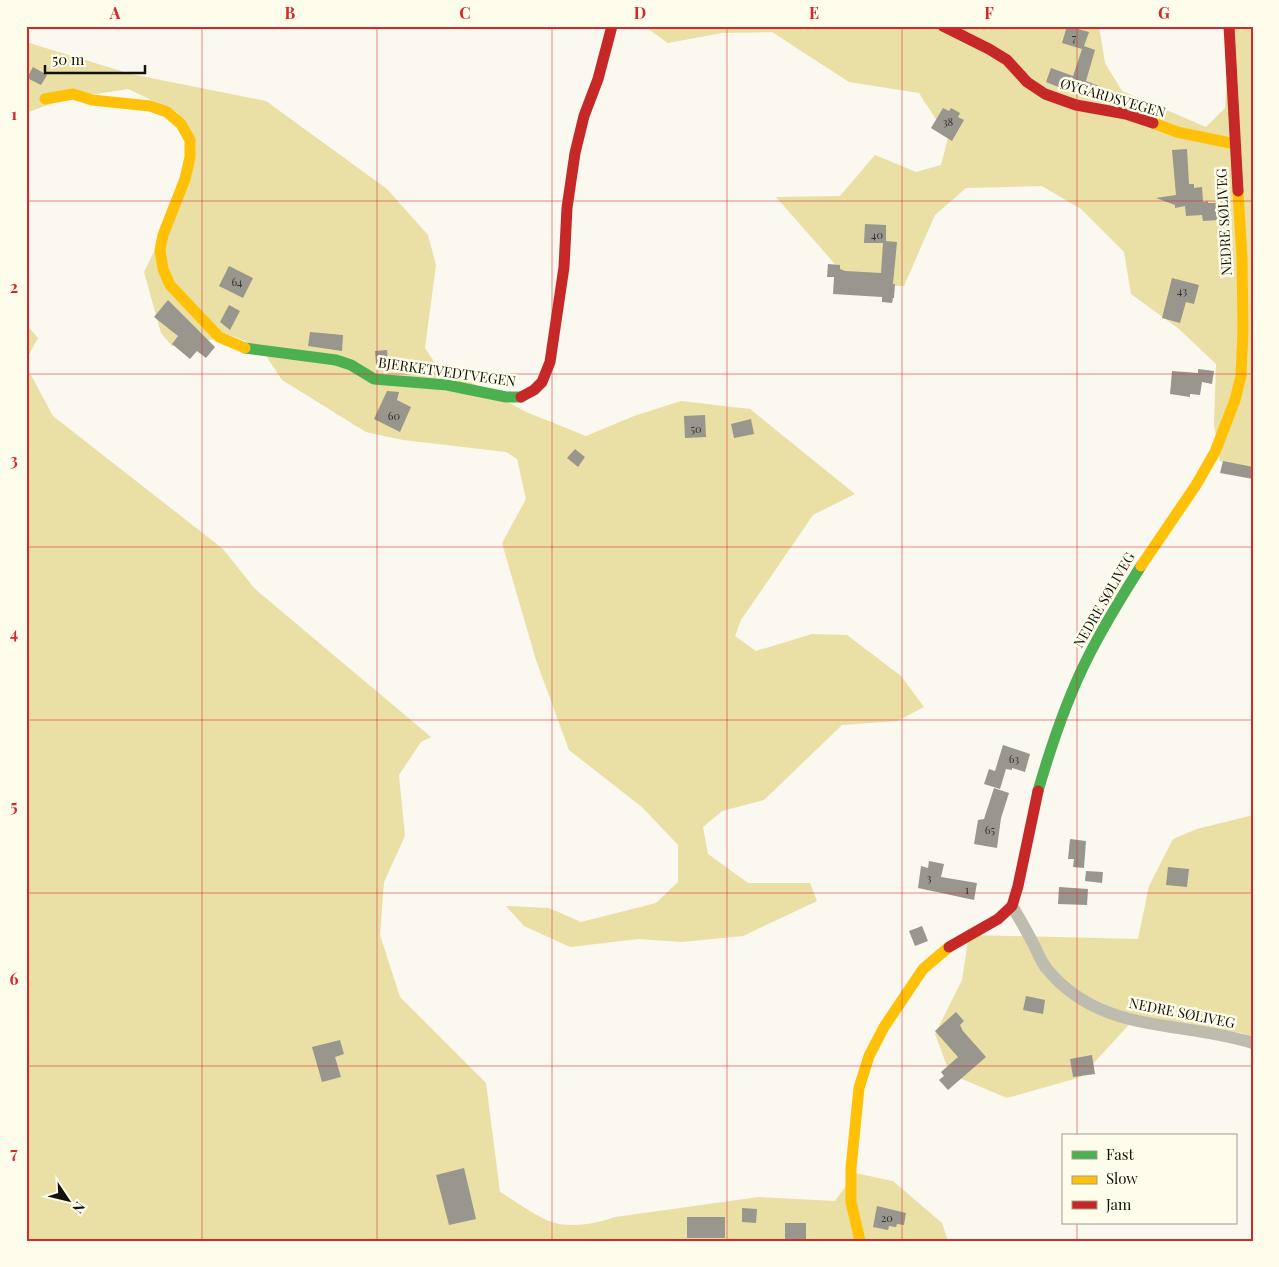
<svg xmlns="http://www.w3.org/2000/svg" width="1279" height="1267" font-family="'Playfair Display',serif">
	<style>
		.forest { fill: #eadfa5 }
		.building { fill: #98968d }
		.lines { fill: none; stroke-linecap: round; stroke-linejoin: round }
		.street { stroke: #bebcae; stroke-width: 12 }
		.fast { stroke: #4caf50; stroke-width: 11 }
		.slow { stroke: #ffc107; stroke-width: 11 }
		.jam { stroke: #c62828; stroke-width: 11 }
		.grid { fill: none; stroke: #d62828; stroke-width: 1; stroke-opacity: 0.55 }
		.labels { text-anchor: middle; stroke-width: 5; stroke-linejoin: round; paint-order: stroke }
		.number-label { font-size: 11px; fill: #343229 }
		.street-label { font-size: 14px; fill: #131108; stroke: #fefceb }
		.neatline { fill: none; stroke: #d62828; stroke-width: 2 }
		.grid-label { font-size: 16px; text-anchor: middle; font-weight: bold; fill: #d62828 }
	</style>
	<rect width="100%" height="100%" fill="#faf8ef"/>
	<path class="forest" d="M644 26H1099L1105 63 1122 91 1206 127 1225 108 1230 26H1253V474L1220 461 1214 425 1216 364 1179 329 1131 294 1124 252 1081 209 1042 186 966 188 935 215 904 286H880L841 271 776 197 840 196 875 155 916 172 941 165 948 138 919 93 849 82 772 32 722 33 668 43Z
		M26 42 131 74 266 101 387 189 428 235 436 265 425 348 437 366 474 384 526 412 586 436 634 416 681 401 750 409 855 494 813 515 741 620 735 636 756 651 812 634 847 635 901 676 924 707 897 721 842 725 764 800 722 811 703 827 708 854 748 883H810L817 901 743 936 682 942 638 939 570 947 524 926 506 906 549 908 581 922 656 903 678 882V845L643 808 569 750 536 660 502 543 526 499 517 459 506 452 403 440 366 432 282 380 261 348 233 336 172 346 161 333 144 272 171 217 194 141 177 112 128 89 64 99 26 113Z
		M26 324 38 338 26 360Z
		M26 366 53 416 223 549 255 589 431 737 421 742 399 775 405 836 384 882 380 935 400 997 486 1083 500 1192C515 1201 534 1215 549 1221 569 1229 595 1224 615 1217L759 1197 835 1201 855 1173 893 1181 942 1223 948 1241H26Z
		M1253 815V1039L1242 1033 1135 1018 1081 1077 1007 1098 950 1074 935 1034 962 980 969 935 1138 939 1149 886 1173 839 1197 829Z"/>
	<path class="building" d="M1067 26 1089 32 1084 46 1095 50 1086 81 1107 89 1103 99 1079 95 1046 82 1051 68 1073 76 1082 49 1062 43Z
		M33 67 47 75 41 85 27 78Z
		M943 108 949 111 951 108 960 113 958 117 964 120 952 141 931 128Z
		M1187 149 1189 184H1194V188L1202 187 1203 202 1208 201V203H1218L1219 220 1203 221 1202 215 1186 216 1185 206 1175 208V205L1156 198 1176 195 1172 150Z
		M865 224 886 225V241L897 242 893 284H895L894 298H893L892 303 882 302V297L833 294 834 277H827L828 264 840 265V269L845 271 881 273 883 243H864Z
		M229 266 253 278 243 298 219 286Z
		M1172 278 1199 285 1194 304 1186 302 1180 323 1162 318Z
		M168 300 215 347 206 358 197 351 190 359 172 344 178 336 154 317Z
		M229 305 240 311 230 330 220 322Z
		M310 332 343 335 342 351 308 346Z
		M387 350 388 362 376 363 375 351Z
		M1198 369 1214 371 1212 384 1202 382 1200 395 1190 394V397L1170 394 1172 371 1198 373Z
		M387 391 399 392 397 400 411 407 400 432 374 419Z
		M705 415 706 437 685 438 684 416Z
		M751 419 754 434 734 438 731 424Z
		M575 449 585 457 578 467 567 458Z
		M1223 461 1253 467V479L1220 473Z
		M1003 745 1030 754 1025 772 1012 768V770L1006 769 1000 789 984 784 989 769 995 771Z
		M994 788 1009 793 1001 818 997 848 974 844 978 820 984 819Z
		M1070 839 1086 841 1084 868 1073 867 1074 859H1068Z
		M929 861 944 864 941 877 977 883 974 900 918 888 921 866 928 868Z
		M1168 867 1189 869 1187 887 1166 885Z
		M1086 871 1103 872 1102 883 1085 881Z
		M1059 887 1088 889 1087 905 1058 904Z
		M922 926 928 941 915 946 909 931Z
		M1026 996 1045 1000 1043 1014 1023 1010Z
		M956 1012 964 1021 960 1025 963 1031 986 1057 948 1090 939 1080 944 1076 941 1072 958 1057 935 1031Z
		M340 1040 344 1054 335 1057 341 1077 322 1082 312 1047Z
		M1092 1055 1095 1074 1073 1077 1070 1059Z
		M464 1168 476 1219 449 1225 436 1175Z
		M877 1206 906 1213 904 1225 897 1224 896 1227 889 1226 888 1230 873 1227Z
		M742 1208 757 1209 756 1223 742 1222Z
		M687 1217H725V1238H687Z
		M785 1223H806V1241H785Z"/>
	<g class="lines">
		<path class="street" d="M1012 906C1020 919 1027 932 1034 945 1038 953 1041 962 1047 969 1101 1035 1181 1020 1253 1043"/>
		<path class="fast" d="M245 348 336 360 351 365 374 379 447 385 506 397H521
			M1038 791C1051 746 1066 701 1087 659 1103 627 1122 596 1141 566"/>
		<path class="slow" d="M45 99 73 94 92 100 150 106 167 112 181 124 190 140V157L185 179 163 235 160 250 163 269 170 285 219 337 245 348
			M1153 123 1177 132 1235 144
			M1141 566 1196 485 1215 452 1235 400 1241 376 1243 330 1242 258 1238 191
			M860 1241 851 1202V1168L859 1088 869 1056 884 1027 923 969 949 947"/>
		<path class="jam" d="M943 26 989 49 1007 60 1027 82 1045 94 1076 105 1126 114 1153 123
			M1229 26 1238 191
			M521 397 534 390 542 382 550 362 564 267 567 208 575 153 584 116 598 79 612 26
			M949 947 998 919 1012 906 1018 886 1038 791"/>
	</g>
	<path class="grid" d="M202 26V1241M377 26V1241M552 26V1241M727 26V1241M902 26V1241M1077 26V1136M26 201H1253M26 374H1253M26 547H1253M26 720H1253M26 893H1253M26 1066H1253M1077 1223V1241"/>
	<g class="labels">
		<g class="number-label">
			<text x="1074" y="42">7</text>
			<text x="948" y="126">38</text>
			<text x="877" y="239">40</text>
			<text x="237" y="286">64</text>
			<text x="1182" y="295">43</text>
			<text x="394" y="420">60</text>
			<text x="696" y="433">50</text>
			<text x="1014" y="763">63</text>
			<text x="990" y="834">65</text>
			<text x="929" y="882">3</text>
			<text x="967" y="894">1</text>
			<text x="887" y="1222">20</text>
		</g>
		<g class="street-label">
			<text transform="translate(1113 98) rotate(16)" y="5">ØYGARDSVEGEN</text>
			<text transform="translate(1224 222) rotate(-93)" y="5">NEDRE SØLIVEG</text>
			<text transform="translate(447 372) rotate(8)" y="5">BJERKETVEDTVEGEN</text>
			<text transform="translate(1104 600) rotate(-60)" y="5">NEDRE SØLIVEG</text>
			<text transform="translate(1182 1013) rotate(11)" y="5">NEDRE SØLIVEG</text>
		</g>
	</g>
	<rect width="1279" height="1267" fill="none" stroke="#fefceb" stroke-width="55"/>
	<rect x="1062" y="1134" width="175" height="90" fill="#fefceb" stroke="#a09e90"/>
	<rect x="1072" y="1151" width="25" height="8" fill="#4caf50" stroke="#a09e90"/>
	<text x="1106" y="1160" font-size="15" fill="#131108">Fast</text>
	<rect x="1072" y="1176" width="25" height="8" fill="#ffc107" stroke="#a09e90"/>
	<text x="1106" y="1184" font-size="15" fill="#131108">Slow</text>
	<rect x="1072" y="1201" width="25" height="8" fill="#c62828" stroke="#a09e90"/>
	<text x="1106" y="1210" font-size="15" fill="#131108">Jam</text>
	<g transform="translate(68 1200) rotate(125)" stroke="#fefceb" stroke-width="4" paint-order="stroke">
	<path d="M0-4L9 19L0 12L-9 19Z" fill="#131108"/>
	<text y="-8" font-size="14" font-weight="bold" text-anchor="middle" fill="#131108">N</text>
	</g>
	<path d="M45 65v8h100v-8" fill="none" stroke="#131108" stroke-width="2.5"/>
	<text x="52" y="65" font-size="15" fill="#131108" stroke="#fefceb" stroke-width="4" paint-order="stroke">50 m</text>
	<rect x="28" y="28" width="1224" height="1212" class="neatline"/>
	<g class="grid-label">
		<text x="115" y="19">A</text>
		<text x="290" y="19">B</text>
		<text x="465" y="19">C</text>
		<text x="640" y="19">D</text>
		<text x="814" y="19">E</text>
		<text x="989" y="19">F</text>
		<text x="1164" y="19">G</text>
		<text x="14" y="120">1</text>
		<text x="14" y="293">2</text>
		<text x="14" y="466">3</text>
		<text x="14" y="639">4</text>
		<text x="14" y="812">5</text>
		<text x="14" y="985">6</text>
		<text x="14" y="1159">7</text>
	</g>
</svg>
